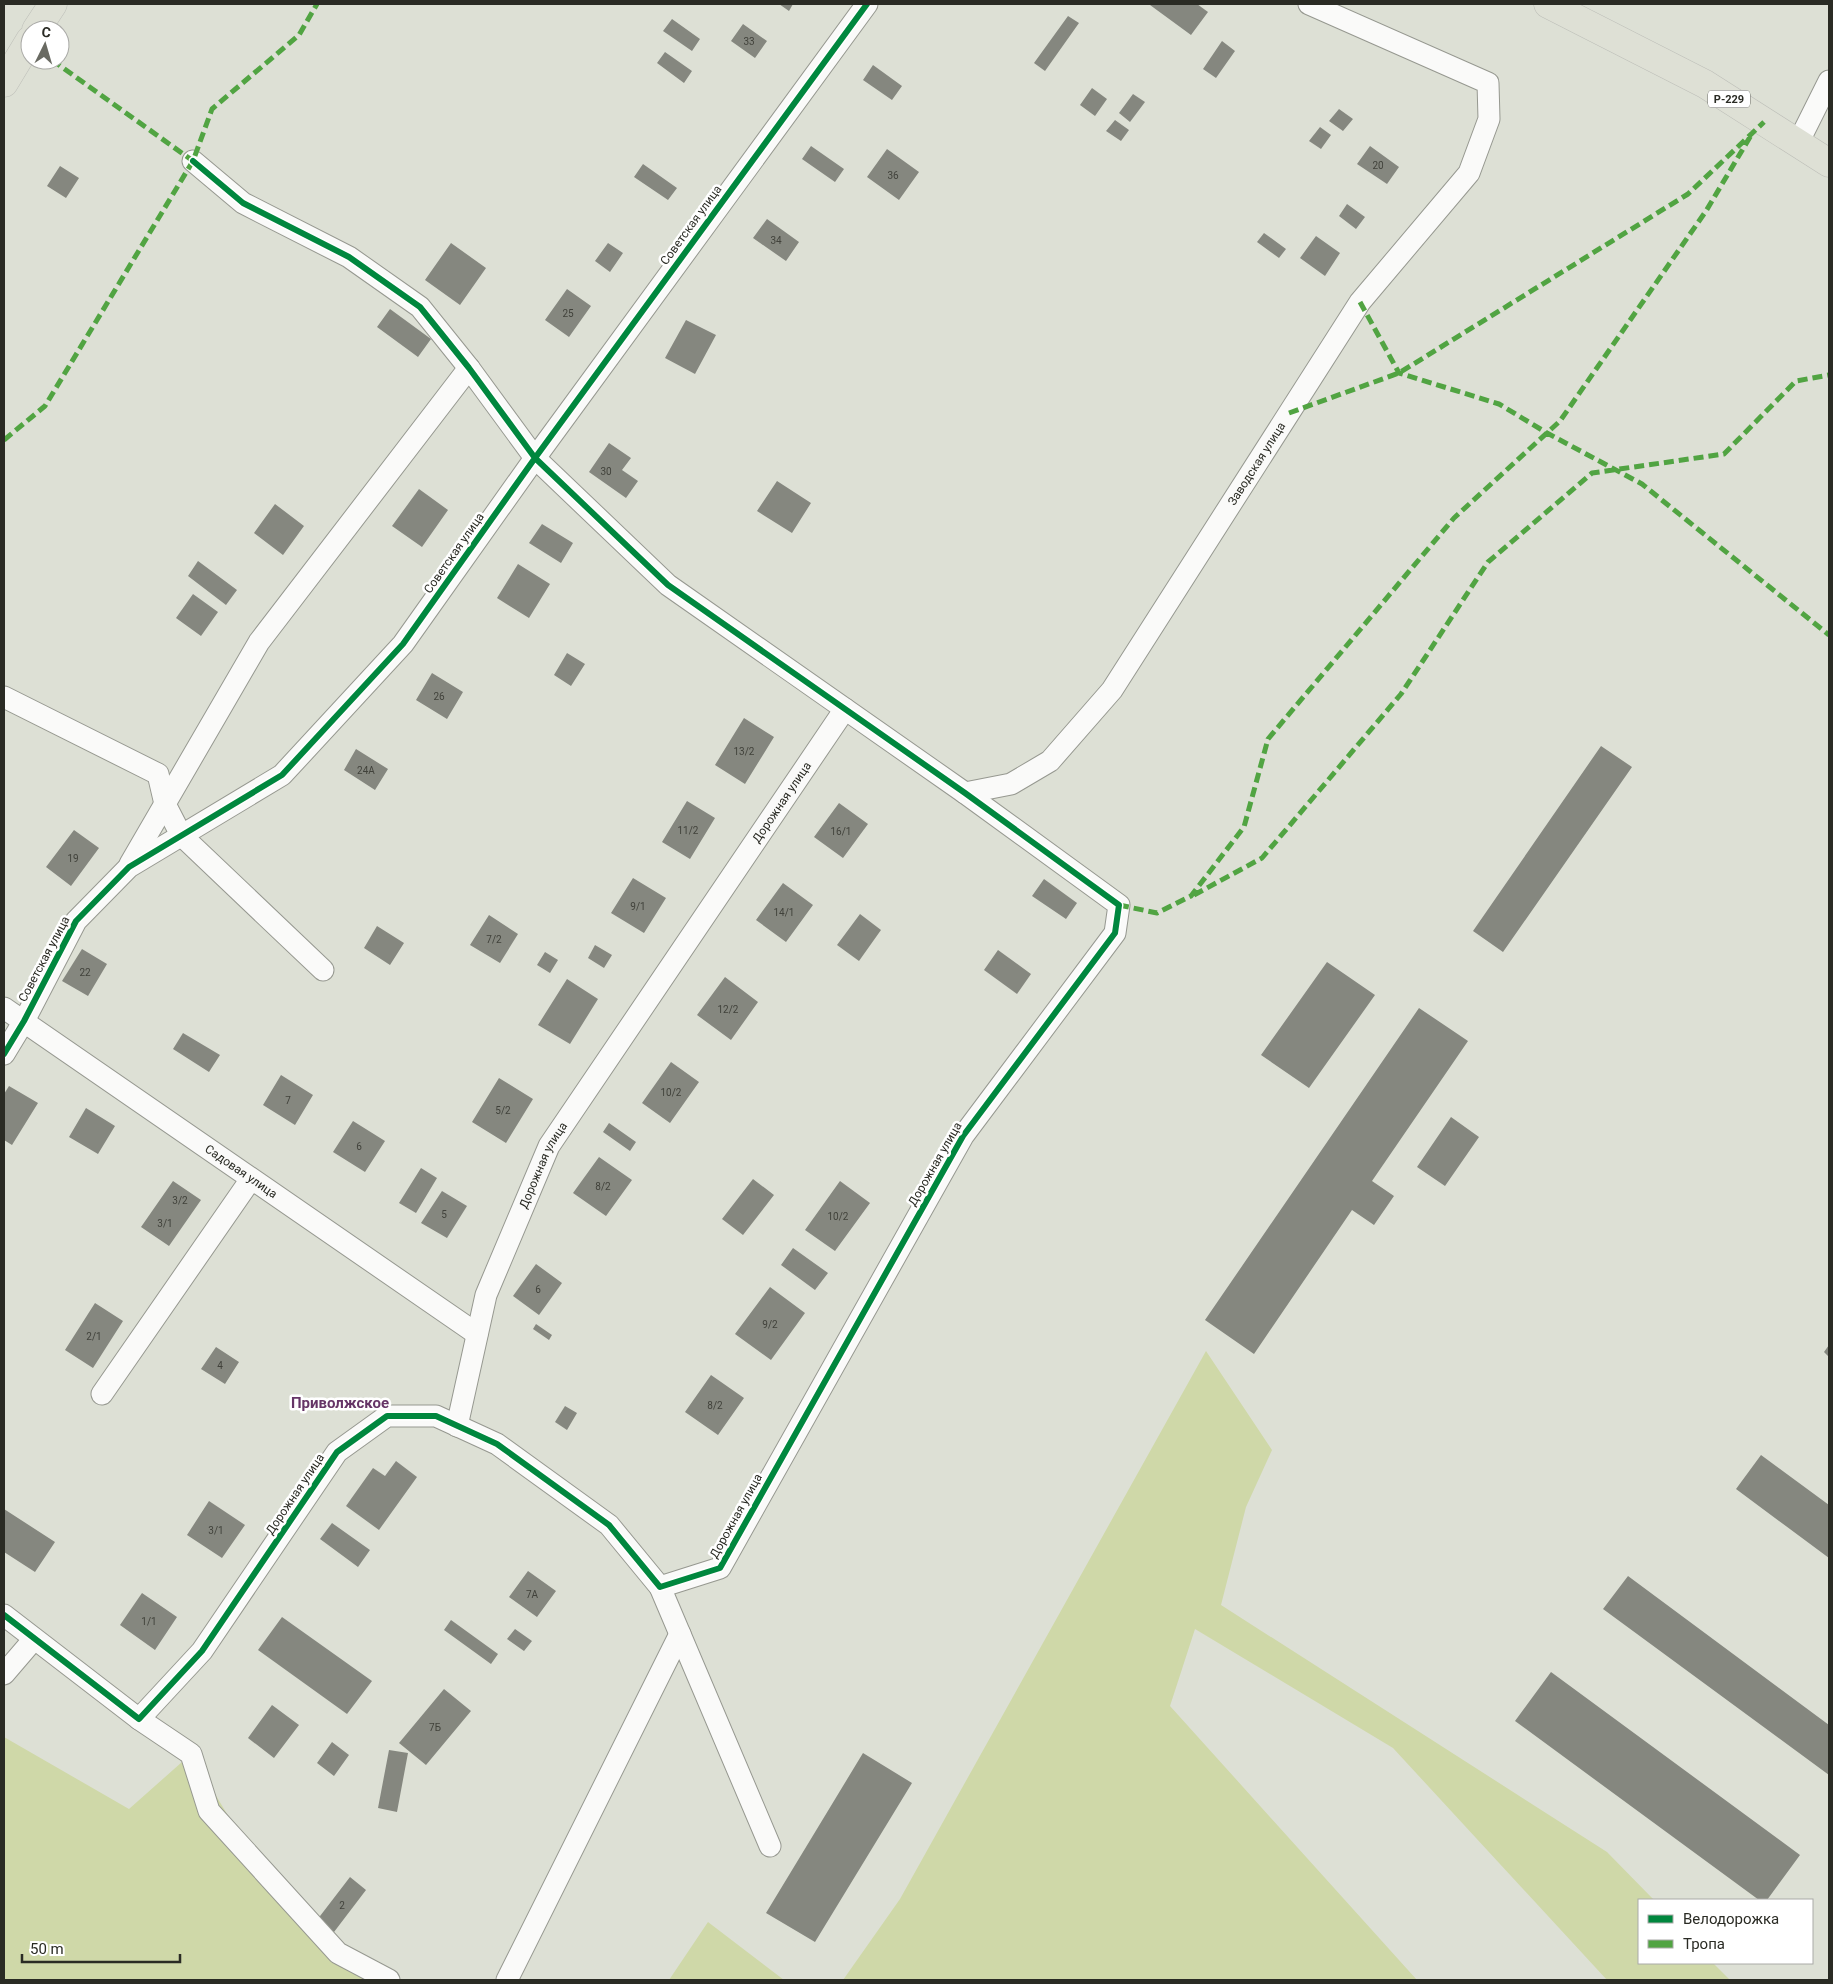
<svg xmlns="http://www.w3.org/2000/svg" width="1833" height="1984" font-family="Roboto,sans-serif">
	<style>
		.green { fill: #cfd8a8 }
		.building { fill: #85877f }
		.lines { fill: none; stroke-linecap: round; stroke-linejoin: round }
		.minor-casing { stroke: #969890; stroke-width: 23 }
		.highway-casing { stroke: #bdbeb8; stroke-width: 29 }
		.minor { stroke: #fafaf9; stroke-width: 21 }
		.highway { stroke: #dee0d5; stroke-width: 28 }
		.quiet { stroke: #51a442; stroke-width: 5; stroke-dasharray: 10 5; stroke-linecap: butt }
		.cycleway-casing { stroke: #fff; stroke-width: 9 }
		.cycleway { stroke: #00873e; stroke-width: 6 }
		.labels { text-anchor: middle; stroke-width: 5; stroke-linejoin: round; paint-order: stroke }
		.number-label { font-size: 10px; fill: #41423b }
		.shield { fill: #fff; stroke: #6a6b66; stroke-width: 1 }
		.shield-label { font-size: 11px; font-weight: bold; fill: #2a2b24 }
		.street-label { font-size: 12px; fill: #2a2b24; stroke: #fff }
		.quarter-label { font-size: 15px; font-weight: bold; fill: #663567; stroke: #fff }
	</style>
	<rect width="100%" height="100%" fill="#dde0d5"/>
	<path class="green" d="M1206 1351 1272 1450 1246 1507 1221 1605 1607 1852 1654 1900H1639V1963H1713L1730 1980H1607L1393 1748 1195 1629 1170 1706 1417 1980H843L900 1899Z
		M4 1737 129 1809 191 1754 257 1864 381 1980H4Z
		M708 1922 784 1980H669Z"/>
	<path class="building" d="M779 4H793L789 11Z
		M1151 4H1197L1208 12 1191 35 1150 5Z
		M1068 16 1079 23 1045 71 1034 63Z
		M672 19 700 39 692 51 663 31Z
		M743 24 767 41 755 58 731 41Z
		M1222 41 1235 51 1216 78 1203 69Z
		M665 52 692 71 684 83 657 63Z
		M873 65 902 86 892 100 863 80Z
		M1092 88 1107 99 1095 116 1080 105Z
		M1133 94 1145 102 1130 122 1119 113Z
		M1339 109 1353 119 1343 131 1329 121Z
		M1115 120 1129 130 1121 141 1106 131Z
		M1320 127 1331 135 1321 149 1309 141Z
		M811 146 844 169 835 182 802 159Z
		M1370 146 1399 167 1387 184 1357 164Z
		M887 149 919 172 899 200 867 177Z
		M643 164 677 188 668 200 634 177Z
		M60 166 79 178 66 198 47 186Z
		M1347 204 1365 217 1356 229 1339 216Z
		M767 219 799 242 786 261 753 238Z
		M1264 233 1286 249 1279 258 1257 242Z
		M1316 236 1340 253 1325 276 1300 258Z
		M451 243 486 268 460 305 425 280Z
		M608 243 623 253 610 272 595 261Z
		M567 289 591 306 569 337 545 320Z
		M390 309 431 339 418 357 377 327Z
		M686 320 716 335 695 374 665 358Z
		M609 443 631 458 622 470 638 481 626 498 589 472Z
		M777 481 811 503 792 533 757 511Z
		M419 489 448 510 422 547 392 526Z
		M275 504 304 526 283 555 254 533Z
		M542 524 573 543 561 563 529 543Z
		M198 561 237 590 226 605 188 576Z
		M518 564 550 584 529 618 497 598Z
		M193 594 218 612 201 636 176 618Z
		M567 653 585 664 571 686 554 675Z
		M432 673 463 692 447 719 416 700Z
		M744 718 774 737 745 784 715 765Z
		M1601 746 1632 767 1503 952 1473 931Z
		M356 749 388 769 375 790 344 770Z
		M687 801 715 818 690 859 662 842Z
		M839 803 868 824 843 858 814 837Z
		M74 830 99 848 71 886 46 867Z
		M633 878 666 898 644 933 611 913Z
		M1044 879 1077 903 1066 919 1032 896Z
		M783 883 813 905 786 942 756 920Z
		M860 914 881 930 859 961 837 945Z
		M489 915 518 934 500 963 470 945Z
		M377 926 404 943 390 965 364 948Z
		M595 945 612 955 604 968 588 958Z
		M82 949 107 964 88 996 62 981Z
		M998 950 1031 974 1017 994 984 970Z
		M545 952 558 960 550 973 537 965Z
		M1327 962 1375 995 1309 1088 1261 1055Z
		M725 977 758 1002 731 1040 697 1015Z
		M567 979 598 999 570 1044 538 1025Z
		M1419 1008 1468 1041 1372 1181 1394 1196 1374 1225 1352 1210 1254 1354 1205 1320Z
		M183 1033 220 1055 209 1072 173 1049Z
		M671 1062 699 1082 670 1123 642 1103Z
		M281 1075 313 1095 295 1125 263 1105Z
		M499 1078 533 1099 506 1143 472 1122Z
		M9 1086 38 1103 12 1145 4 1140V1094Z
		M86 1108 115 1126 98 1154 69 1137Z
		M1451 1117 1479 1137 1445 1186 1417 1167Z
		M353 1121 385 1141 365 1172 333 1152Z
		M609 1123 636 1142 630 1151 603 1132Z
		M599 1157 632 1180 606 1216 573 1193Z
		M421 1168 437 1178 416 1213 399 1203Z
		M753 1179 774 1195 743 1235 722 1219Z
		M173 1181 201 1200 169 1246 141 1227Z
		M840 1181 870 1203 835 1251 805 1230Z
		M442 1191 467 1206 447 1238 421 1223Z
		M793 1248 828 1273 815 1290 781 1265Z
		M536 1264 562 1283 539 1315 513 1296Z
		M770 1287 805 1313 771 1360 735 1334Z
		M95 1303 123 1321 93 1368 65 1350Z
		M536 1324 552 1335 549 1340 533 1329Z
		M1829 1345V1357L1824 1352Z
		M216 1347 239 1362 225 1384 201 1369Z
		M711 1375 744 1398 718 1435 685 1412Z
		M565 1406 577 1413 567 1430 555 1422Z
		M1761 1455 1829 1505V1558L1736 1489Z
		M396 1461 417 1477 379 1530 346 1506 373 1468 385 1476Z
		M209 1501 245 1525 222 1558 187 1535Z
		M4 1509 55 1542 35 1572 4 1552Z
		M332 1523 370 1550 358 1567 320 1539Z
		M528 1571 556 1591 537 1617 509 1597Z
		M1628 1576 1829 1725V1775L1603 1609Z
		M142 1593 177 1617 155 1650 120 1625Z
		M282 1617 372 1681 347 1714 258 1650Z
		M451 1620 498 1654 491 1664 444 1630Z
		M515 1629 532 1641 524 1651 507 1639Z
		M1551 1672 1800 1855 1767 1900H1759L1515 1721Z
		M444 1689 471 1711 426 1765 399 1743Z
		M272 1705 299 1725 274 1758 248 1738Z
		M332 1742 349 1755 334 1776 317 1763Z
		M389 1750 408 1753 397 1812 378 1808Z
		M863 1753 912 1783 815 1942 766 1913Z
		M350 1877 366 1890 334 1932 317 1920Z"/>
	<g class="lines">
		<g class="minor-casing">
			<g id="minor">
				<path d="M1798 143 1829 81"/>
				<path d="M193 161 243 203 349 257 420 307 469 368 535 458 668 585 965 793 1119 905 1115 933 963 1136 720 1568 660 1587"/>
				<path d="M4 697 158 774 165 804 181 835 323 970"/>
				<path id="s1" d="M965 793 1011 784 1050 761 1112 690 1360 302 1469 173 1489 119 1488 83 1309 4"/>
				<path d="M130 864 259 642 469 368"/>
				<path id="s2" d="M4 1008 477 1334"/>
				<path d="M4 1054 24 1021 76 921 129 867 282 775 403 644 535 458 867 4"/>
				<path d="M102 1394 251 1179"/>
				<path id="s3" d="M457 1426 486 1295 549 1146 845 709"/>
				<path d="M4 1615 139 1719 191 1754 209 1811 338 1953 389 1980"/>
				<path d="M4 1674 34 1639"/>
				<path d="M139 1719 202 1651 337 1452 387 1416H436L497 1444 609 1525 660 1587 770 1846"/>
				<path d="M507 1980 680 1634"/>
			</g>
		</g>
		<g class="highway-casing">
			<path id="highway" d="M1548 4 1705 84 1829 163
				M36 30 53 4
				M4 83 30 40"/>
		</g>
		<use href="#minor" class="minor"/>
		<use href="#highway" class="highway"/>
		<path class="quiet" d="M28 43 30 44
			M52 60 193 161
			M1360 302 1399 373 1499 404 1547 433 1642 484 1829 635
			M1289 413 1399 373 1688 194 1764 122
			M4 440 45 406 193 161 212 109 299 35 317 4
			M1194 895 1262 858 1401 694 1488 562 1592 473 1724 454 1796 381 1829 375
			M1119 905 1157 913 1191 896 1244 827 1268 739 1454 518 1560 421 1706 211 1753 132"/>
		<g class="cycleway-casing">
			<path id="cycleway" d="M4 1054 24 1021 76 921 129 867 282 775 403 644 535 458 867 4
				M4 1615 139 1719 202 1651 337 1452 387 1416H436L497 1444 609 1525 660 1587 720 1568 963 1136 1115 933 1119 905 965 793 668 585 535 458 469 368 420 307 349 257 243 203 193 161"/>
		</g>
		<use href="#cycleway" class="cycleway"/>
	</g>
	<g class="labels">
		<g class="number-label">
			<text x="749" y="45">33</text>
			<text x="1378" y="169">20</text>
			<text x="893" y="179">36</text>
			<text x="776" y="244">34</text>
			<text x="568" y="317">25</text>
			<text x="606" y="475">30</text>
			<text x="439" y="700">26</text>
			<text x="744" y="755">13/2</text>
			<text x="366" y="774">24А</text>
			<text x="688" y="834">11/2</text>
			<text x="841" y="835">16/1</text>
			<text x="73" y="862">19</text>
			<text x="638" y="910">9/1</text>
			<text x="784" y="916">14/1</text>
			<text x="494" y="943">7/2</text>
			<text x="85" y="976">22</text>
			<text x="728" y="1013">12/2</text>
			<text x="671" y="1096">10/2</text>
			<text x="288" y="1104">7</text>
			<text x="503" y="1114">5/2</text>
			<text x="359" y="1150">6</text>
			<text x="603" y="1190">8/2</text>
			<text x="180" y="1204">3/2</text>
			<text x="444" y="1218">5</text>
			<text x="838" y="1220">10/2</text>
			<text x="165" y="1227">3/1</text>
			<text x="538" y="1293">6</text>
			<text x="770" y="1328">9/2</text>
			<text x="94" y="1340">2/1</text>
			<text x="220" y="1369">4</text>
			<text x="715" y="1409">8/2</text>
			<text x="216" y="1534">3/1</text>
			<text x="532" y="1598">7А</text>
			<text x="149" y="1625">1/1</text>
			<text x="435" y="1731">7Б</text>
			<text x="342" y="1909">2</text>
		</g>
		<rect class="shield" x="1708" y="90.5" width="42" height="17" rx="4"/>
		<g class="shield-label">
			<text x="1729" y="103">Р-229</text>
		</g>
		<g class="street-label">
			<text transform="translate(691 225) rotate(-54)" y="4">Советская улица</text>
			<text dy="4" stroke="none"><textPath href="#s1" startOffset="455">Заводская улица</textPath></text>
			<text transform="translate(454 553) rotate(-55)" y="4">Советская улица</text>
			<text dy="4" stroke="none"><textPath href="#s3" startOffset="711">Дорожная улица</textPath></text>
			<text transform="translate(44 959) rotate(-62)" y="4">Советская улица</text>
			<text transform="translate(935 1164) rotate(-60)" y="4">Дорожная улица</text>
			<text dy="4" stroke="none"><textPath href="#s3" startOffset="276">Дорожная улица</textPath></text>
			<text dy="4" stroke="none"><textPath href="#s2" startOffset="288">Садовая улица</textPath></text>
			<text transform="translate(295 1494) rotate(-56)" y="4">Дорожная улица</text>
			<text transform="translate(736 1516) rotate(-61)" y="4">Дорожная улица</text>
		</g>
		<g class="quarter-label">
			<text x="340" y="1408">Приволжское</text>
		</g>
	</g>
	<rect width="1833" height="1984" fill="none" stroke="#2a2b24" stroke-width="10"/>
	<rect x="1638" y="1899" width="175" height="65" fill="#ffffff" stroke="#aaaaa7"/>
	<rect x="1648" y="1915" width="25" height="8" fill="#00873e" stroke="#aaaaa7"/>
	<text x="1683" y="1924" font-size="15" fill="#2a2b24">Велодорожка</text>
	<rect x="1648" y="1940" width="25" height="8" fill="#51a442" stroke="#aaaaa7"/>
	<text x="1683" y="1949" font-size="15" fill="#2a2b24">Тропа</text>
	<g transform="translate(45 45) rotate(5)"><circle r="24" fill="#ffffff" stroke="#aaaaa7"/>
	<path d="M0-4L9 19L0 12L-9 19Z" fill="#696a62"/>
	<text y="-8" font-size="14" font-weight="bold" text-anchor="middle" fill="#2a2b24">С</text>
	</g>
	<path d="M22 1954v8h158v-8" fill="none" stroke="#2a2b24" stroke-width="2.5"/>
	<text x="30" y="1954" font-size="15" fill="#2a2b24" stroke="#ffffff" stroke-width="4" paint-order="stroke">50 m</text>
</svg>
